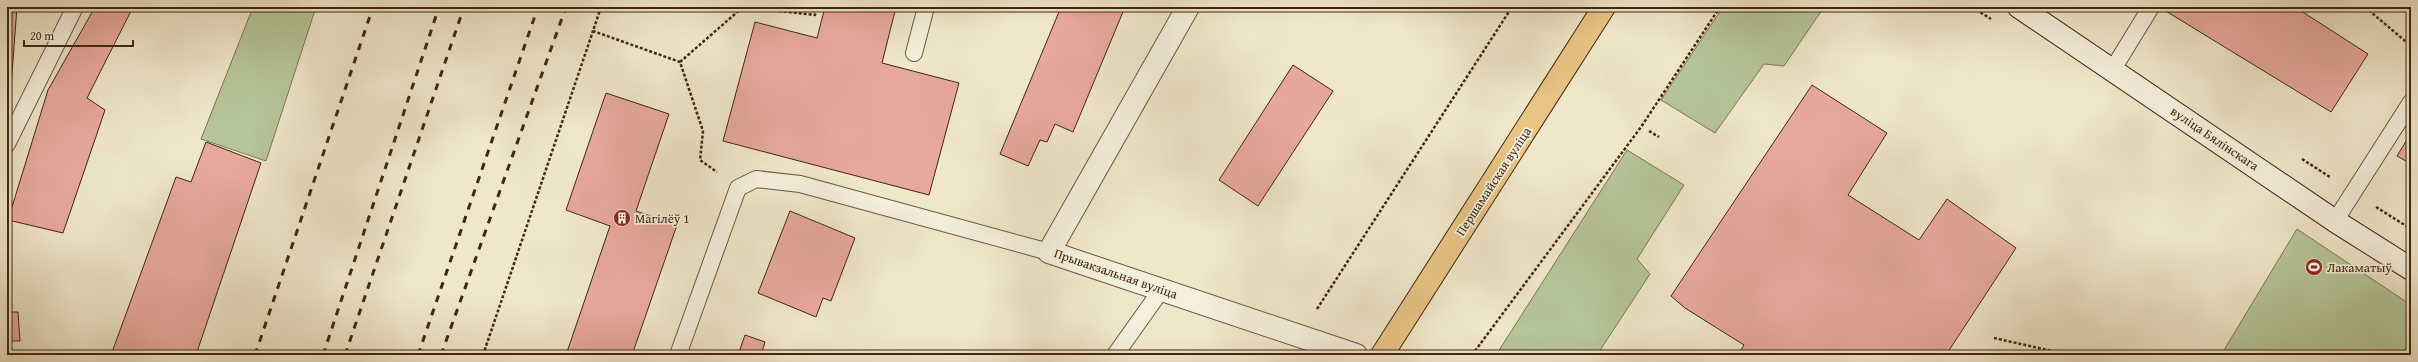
<svg xmlns="http://www.w3.org/2000/svg" width="2418" height="362" font-family="'Gentium Book Plus',serif">
	<style>
		.green { fill: #b6c699; stroke: #7c7653 }
		.building { fill: #e7a99c; stroke: #41270d }
		.lines { fill: none; stroke-linecap: round; stroke-linejoin: round }
		.service-casing { stroke: #6d573c; stroke-width: 18 }
		.minor-casing { stroke: #6d573c; stroke-width: 24 }
		.secondary-casing { stroke: #41270d; stroke-width: 24 }
		.primary-casing { stroke: #41270d; stroke-width: 24 }
		.path { stroke: #41270d; stroke-width: 2.5; stroke-dasharray: 3 2; stroke-linecap: butt }
		.service { stroke: #f5efdd; stroke-width: 16 }
		.minor { stroke: #f5efdd; stroke-width: 22 }
		.secondary { stroke: #f5efdd; stroke-width: 22 }
		.primary { stroke: #e8c485; stroke-width: 22 }
		.rail { stroke: #41270d; stroke-width: 3; stroke-dasharray: 7 7; stroke-linecap: butt }
		.labels { text-anchor: middle; stroke-width: 3.5; stroke-linejoin: round; paint-order: stroke }
		.street-label { font-size: 13px; fill: #41270d; stroke: #f5efdd }
		.poi-label { font-size: 13px; fill: #41270d; stroke: #f5efdd; text-anchor: start }
	</style>
	<rect width="100%" height="100%" fill="#f0e7ca"/>
	<filter id="stains"><feTurbulence type="fractalNoise" baseFrequency=".005" numOctaves="4"/><feColorMatrix values="0 0 0 0 .2 0 0 0 0 .09 0 0 0 0 .02 0 0 0 .5 -.17"/></filter>
	<radialGradient id="worn" r=".72"><stop offset=".6" stop-color="#630" stop-opacity="0"/><stop offset="1" stop-color="#630" stop-opacity=".3"/></radialGradient>
	<path class="green" d="M253 7H301L315 10 266 161 201 139Z
		M1723 7H1824L1784 66 1764 64 1715 133 1661 100Z
		M1627 150 1684 185 1637 259 1650 274 1597 355H1496Z
		M2297 229 2411 305V355H2221Z"/>
	<path class="building" d="M7 7H17L8 127 7 126Z
		M95 7H133L87 98 105 110 63 233 8 220 48 90Z
		M825 7H896L882 63 959 83 929 195 723 141 755 22 817 38Z
		M1061 7H1125L1073 132 1055 124 1047 142 1040 140 1028 166 1000 154Z
		M2165 7H2295L2368 54 2331 112 2164 10Z
		M1293 65 1333 91 1258 206 1219 180Z
		M1812 85 1887 133 1848 195 1919 240 1947 199 2016 248 1946 355H1738L1744 345 1685 308 1671 296Z
		M606 93 669 114 636 211 677 225 632 355H566L610 226 566 210Z
		M2411 133V164L2397 156Z
		M206 142 261 163 196 355H111L176 177 191 182Z
		M790 211 855 238 831 301 823 298 816 317 758 293Z
		M7 312H18L20 341H7Z
		M745 335 765 342 761 355H738Z"/>
	<g class="lines">
		<g class="service-casing">
			<path id="service" d="M914 53 926 7
				M2113 69 2151 7
				M7 144 75 7
				M2335 221 2411 102
				M678 355 738 188 756 179 800 184 1049 252
				M1115 355 1162 289"/>
		</g>
		<g class="minor-casing">
			<path id="minor" d="M1188 7 1049 252 1356 355"/>
		</g>
		<g class="secondary-casing">
			<path id="secondary" d="M2019 7 2335 221 2411 269"/>
		</g>
		<g class="primary-casing">
			<path id="primary" d="M1382 355 1604 7"/>
		</g>
		<path class="path" d="M601 7 593 31 680 62 703 131 700 160 717 172
			M744 7 815 15 817 7
			M1972 7 1991 19
			M2365 7 2411 46
			M680 62 743 7
			M1649 131 1659 137
			M2302 159 2330 177
			M2376 207 2411 229
			M1317 309 1512 7
			M1994 338 2070 355
			M483 355 593 31
			M1472 355 1641 127 1720 7"/>
		<use href="#service" class="service"/>
		<use href="#minor" class="minor"/>
		<use href="#secondary" class="secondary"/>
		<use href="#primary" class="primary"/>
		<path class="rail" d="M255 355 373 7
			M323 355 439 7
			M345 355 464 7
			M418 355 538 7
			M441 355 566 7"/>
	</g>
	<defs>
		<g id="building-disc" transform="scale(0.9)"><circle r="9.5" fill="#8f2418" stroke="#f5efdd"/><path d="M-4-6H4V6H1V3H-1V6H-4ZM-2.5-4.3h1.7v1.8h-1.7ZM.8-4.3h1.7v1.8H.8ZM-2.5-1h1.7V.8h-1.7ZM.8-1h1.7V.8H.8Z" fill="#fff"/></g>
		<g id="stadium-disc" transform="scale(0.9)"><circle r="9.5" fill="#8f2418" stroke="#f5efdd"/><path d="M0-5a6.5 5 0 1 0 0 10a6.5 5 0 1 0 0-10ZM-3.5-1.8h7v3.6h-7Z" fill="#fff"/></g>
	</defs>
	<g fill-rule="evenodd">
		<use href="#building-disc" x="622" y="218"/>
		<use href="#stadium-disc" x="2314" y="267"/>
	</g>
	<g class="labels">
		<g class="street-label">
			<text transform="translate(2215 138) rotate(34)" y="5">вуліца Бялінскага</text>
			<text transform="translate(1493 181) rotate(-57)" y="5">Першамайская вуліца</text>
			<text transform="translate(1116 273) rotate(19)" y="5">Прывакзальная вуліца</text>
		</g>
		<g class="poi-label">
			<text x="635" y="223">Магілёў 1</text>
			<text x="2327" y="272">Лакаматыў</text>
		</g>
	</g>
	<rect width="2418" height="362" fill="none" stroke="#f0e7ca" stroke-width="24"/>
	<rect x="8" y="8" width="2402" height="346" fill="none" stroke="#41270d" stroke-width="2"/>
	<rect x="12" y="12" width="2394" height="338" fill="none" stroke="#41270d"/>
	<path d="M24 40v6h109v-6" fill="none" stroke="#41270d" stroke-width="2"/>
	<text x="30" y="40" font-size="12" fill="#41270d" stroke="#f5efdd" stroke-width="3" paint-order="stroke">20 m</text>
	<rect width="100%" height="100%" filter="url(#stains)"/>
	<rect width="100%" height="100%" fill="url(#worn)"/>
</svg>
